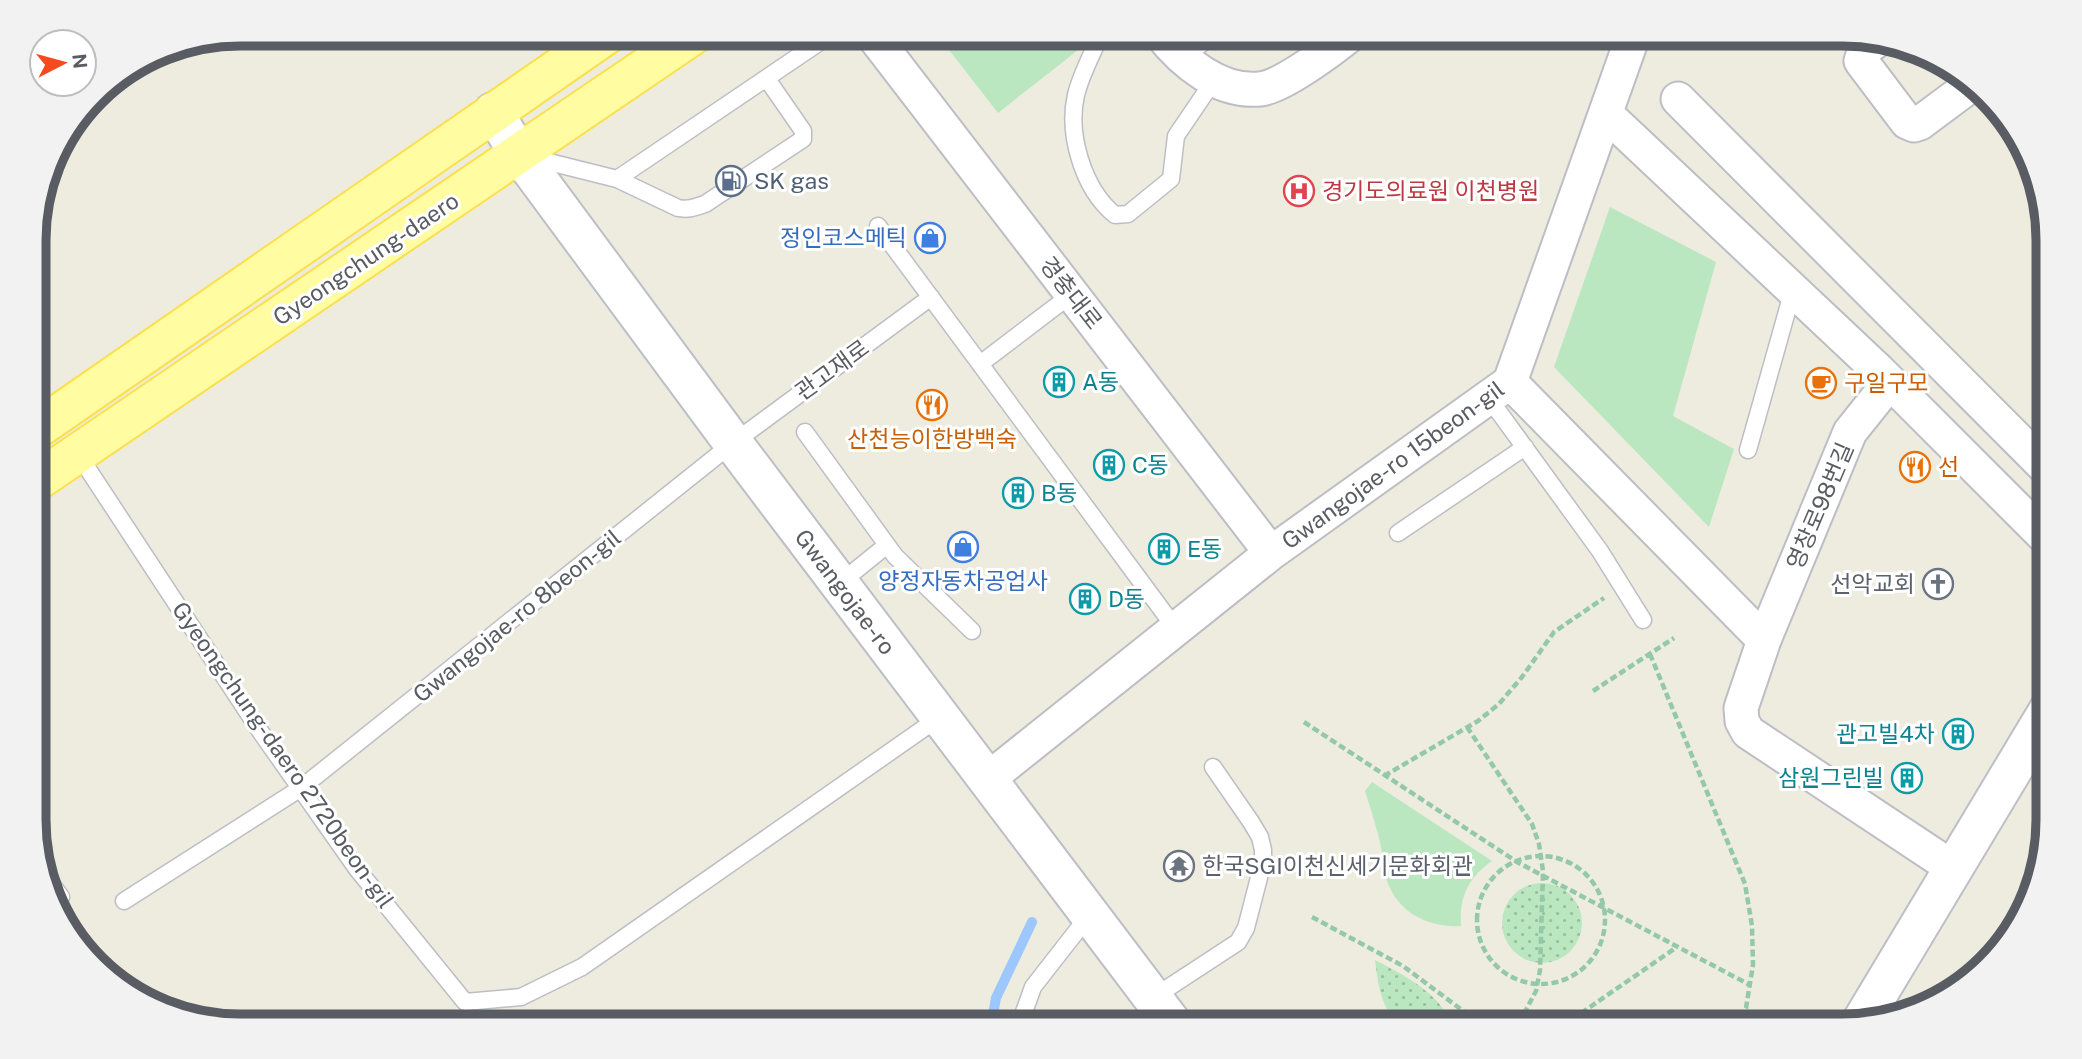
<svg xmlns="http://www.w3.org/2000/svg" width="2082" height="1059" font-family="'Public Sans','Noto Sans KR',sans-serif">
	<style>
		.grass { fill: url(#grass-dots) }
		.green { fill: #bae7bf }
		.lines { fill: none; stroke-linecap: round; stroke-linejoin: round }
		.stream { stroke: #9dc8ff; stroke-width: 10 }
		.lane-casing { stroke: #bdbec5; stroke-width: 19 }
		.street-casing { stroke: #bdbec5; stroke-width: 37 }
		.secondary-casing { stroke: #bdbfc7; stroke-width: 42 }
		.primary-casing { stroke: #fbe04b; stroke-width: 42 }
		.path { stroke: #93c8a9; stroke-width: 4.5; stroke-dasharray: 7 3.5; stroke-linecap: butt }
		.lane { stroke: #fff; stroke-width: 16 }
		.street { stroke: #fff; stroke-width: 33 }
		.secondary { stroke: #fff; stroke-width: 38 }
		.primary { stroke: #fffca2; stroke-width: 38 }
		.labels { text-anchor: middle; stroke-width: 6; stroke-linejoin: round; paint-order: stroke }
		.service-label { font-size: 23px; fill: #4e5e75; stroke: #fff; text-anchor: start }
		.health-label { font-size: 23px; fill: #be3a42; stroke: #fff; text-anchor: start }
		.shop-label { font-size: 23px; fill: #366cbe; stroke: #fff; text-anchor: end }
		.street-label { font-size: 23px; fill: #595c62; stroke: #fff }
		.culture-label { font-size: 23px; fill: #0d838f; stroke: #fff; text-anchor: start }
		.food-label { font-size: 23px; fill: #c56008; stroke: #fff; text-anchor: start }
		.worship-label { font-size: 23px; fill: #5b616d; stroke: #fff; text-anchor: end }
		.rim { fill: none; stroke: #595c62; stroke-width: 9 }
	</style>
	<defs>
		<pattern id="grass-dots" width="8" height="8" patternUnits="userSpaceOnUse" patternTransform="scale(1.75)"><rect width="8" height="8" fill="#bae7bf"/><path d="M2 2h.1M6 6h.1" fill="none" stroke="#9abe9f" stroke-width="1.8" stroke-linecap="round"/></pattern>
	</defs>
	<rect width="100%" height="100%" fill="#edecdf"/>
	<path class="grass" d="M1502 923a40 40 0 1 1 80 0a40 40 0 1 1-80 0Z
		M1375 960C1404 975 1440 993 1452 1025H1398C1381 1006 1378 985 1375 960Z"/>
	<path class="green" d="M936 33H1081L1078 50 998 113Z
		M1610 207 1716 262 1673 416 1734 449 1709 527 1554 367Z
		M1372 782 1492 861C1469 877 1459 896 1461 926 1429 928 1398 913 1387 881 1382 867 1383 852 1379 838 1375 822 1370 807 1365 791Z"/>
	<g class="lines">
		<path class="stream" d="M991 1026 996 998 1032 922"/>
		<g class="lane-casing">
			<path id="lane" d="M1101 33C1093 53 1081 74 1076 95 1067 134 1083 189 1115 215L1128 214 1171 179 1176 136 1214 80
				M1930 55 1932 54
				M1182 58 1216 33
				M529 157 617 179 678 208C689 210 696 207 705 204L803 139V131L767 79
				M617 179 833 33
				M878 226 1176 629
				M980 364 1072 294
				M1488 397 1600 551 1643 620
				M805 432 895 556 972 631
				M1748 450 1793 290
				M78 454 260 731 357 869 465 1002 521 997 582 967 940 717
				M1398 533 1525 447
				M840 583 887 545
				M48 879 61 897 58 902
				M124 901 301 788 733 443 931 297
				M1154 997 1238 942 1246 928 1263 862V850L1260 837 1251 822 1213 767
				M1019 1026 1033 987 1090 914"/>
		</g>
		<g class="street-casing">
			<path id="street" d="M871 33 1271 553
				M1160 33C1183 63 1220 93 1260 89 1282 87 1334 48 1352 33
				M1876 41 1865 49 1861 61 1907 122 1914 125 1920 123 1971 85
				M1678 99 2048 470
				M1606 114 1878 370 2048 540
				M1510 382 1764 640
				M1890 382 1850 432 1764 640 1741 708 1742 721 1748 732 1953 868
				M988 779 1271 553 1510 382 1634 33"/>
		</g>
		<g class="secondary-casing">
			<path id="secondary" d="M493 112 520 155 733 443 1174 1026
				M1860 1024 2048 711"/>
		</g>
		<g class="primary-casing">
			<path id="primary" d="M34 431 609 33
				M34 483 696 33"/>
		</g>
		<path class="path" d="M1650 654 1745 884 1752 926 1753 965 1746 1008 1738 1025
			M1593 691 1674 638
			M1304 722 1517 862 1750 985
			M1467 727 1532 824 1539 844 1543 871 1540 970 1536 991 1518 1025
			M1384 776 1478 721 1499 704 1522 677 1554 632 1604 598
			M1477 920a64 64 0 1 1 128 0a64 64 0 1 1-128 0Z
			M1312 917 1403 966 1482 1025
			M1564 1025 1677 947"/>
		<use href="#lane" class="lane"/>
		<use href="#street" class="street"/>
		<use href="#secondary" class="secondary"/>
		<use href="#primary" class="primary"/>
	</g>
	<defs>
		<g id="fuel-ring" transform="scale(1.575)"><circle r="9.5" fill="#fff" stroke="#5c6f8a" stroke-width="1.5"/><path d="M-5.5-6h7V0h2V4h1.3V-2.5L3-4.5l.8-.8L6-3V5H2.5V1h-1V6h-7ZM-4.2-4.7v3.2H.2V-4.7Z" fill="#5c6f8a"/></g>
		<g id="hospital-ring" transform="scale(1.575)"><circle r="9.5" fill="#fff" stroke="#e0444e" stroke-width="1.5"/><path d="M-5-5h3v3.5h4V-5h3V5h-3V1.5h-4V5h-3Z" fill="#e0444e"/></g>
		<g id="shop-ring" transform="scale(1.575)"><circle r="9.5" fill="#fff" stroke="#3f7fe0" stroke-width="1.5"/><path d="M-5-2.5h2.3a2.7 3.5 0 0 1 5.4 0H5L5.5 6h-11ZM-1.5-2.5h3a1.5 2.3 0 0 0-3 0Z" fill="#3f7fe0"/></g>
		<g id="building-ring" transform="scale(1.575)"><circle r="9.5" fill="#fff" stroke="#0f9aa8" stroke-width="1.5"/><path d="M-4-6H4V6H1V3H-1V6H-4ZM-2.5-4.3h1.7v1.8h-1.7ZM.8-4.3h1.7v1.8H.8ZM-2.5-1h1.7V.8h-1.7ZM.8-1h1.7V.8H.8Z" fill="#0f9aa8"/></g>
		<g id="cafe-ring" transform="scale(1.575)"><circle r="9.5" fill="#fff" stroke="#e8710a" stroke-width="1.5"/><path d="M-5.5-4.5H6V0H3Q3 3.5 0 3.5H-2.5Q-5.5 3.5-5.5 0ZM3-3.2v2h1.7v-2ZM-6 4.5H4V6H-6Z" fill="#e8710a"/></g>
		<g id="restaurant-ring" transform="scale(1.575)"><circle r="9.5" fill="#fff" stroke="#e8710a" stroke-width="1.5"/><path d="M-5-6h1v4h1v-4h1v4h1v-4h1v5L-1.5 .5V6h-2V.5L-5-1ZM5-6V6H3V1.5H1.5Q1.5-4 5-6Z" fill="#e8710a"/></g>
		<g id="church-ring" transform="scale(1.575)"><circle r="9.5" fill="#fff" stroke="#6b7280" stroke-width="1.5"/><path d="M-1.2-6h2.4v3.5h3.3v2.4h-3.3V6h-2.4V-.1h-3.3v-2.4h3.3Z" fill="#6b7280"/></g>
		<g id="temple-ring" transform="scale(1.575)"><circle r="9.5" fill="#fff" stroke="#6b7280" stroke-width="1.5"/><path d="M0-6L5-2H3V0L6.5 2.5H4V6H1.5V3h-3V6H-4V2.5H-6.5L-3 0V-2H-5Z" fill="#6b7280"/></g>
	</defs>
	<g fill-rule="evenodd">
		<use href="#fuel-ring" x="731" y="181"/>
		<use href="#hospital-ring" x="1299" y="191"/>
		<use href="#shop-ring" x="930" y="238"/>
		<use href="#building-ring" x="1059" y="382"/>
		<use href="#cafe-ring" x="1821" y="383"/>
		<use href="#restaurant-ring" x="932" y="405"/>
		<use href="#building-ring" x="1109" y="465"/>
		<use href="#restaurant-ring" x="1915" y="467"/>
		<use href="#building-ring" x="1018" y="493"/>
		<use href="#shop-ring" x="963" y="547"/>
		<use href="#building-ring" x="1164" y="549"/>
		<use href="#church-ring" x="1938" y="584"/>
		<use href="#building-ring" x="1085" y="599"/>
		<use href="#building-ring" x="1958" y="734"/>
		<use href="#building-ring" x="1907" y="778"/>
		<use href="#temple-ring" x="1179" y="866"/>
	</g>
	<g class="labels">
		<g class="service-label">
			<text x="754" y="189">SK gas</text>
		</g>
		<g class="health-label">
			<text x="1322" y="199">경기도의료원 이천병원</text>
		</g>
		<g class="shop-label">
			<text x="907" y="246">정인코스메틱</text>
			<text x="963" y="589" text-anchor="middle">양정자동차공업사</text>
		</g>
		<g class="street-label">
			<text transform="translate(366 259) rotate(-34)" y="8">Gyeongchung-daero</text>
			<text transform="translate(1071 293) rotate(52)" y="8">경충대로</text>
			<text transform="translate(832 370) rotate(-36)" y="8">관고재로</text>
			<text transform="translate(1393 465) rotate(-36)" y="8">Gwangojae-ro 15beon-gil</text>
			<text transform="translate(1820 506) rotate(-67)" y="8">영창로98번길</text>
			<text transform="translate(845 592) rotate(53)" y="8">Gwangojae-ro</text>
			<text transform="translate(517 616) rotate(-39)" y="8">Gwangojae-ro 8beon-gil</text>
			<text transform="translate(283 755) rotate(55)" y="8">Gyeongchung-daero 2720beon-gil</text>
		</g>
		<g class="culture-label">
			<text x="1082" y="390">A동</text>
			<text x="1132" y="473">C동</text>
			<text x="1041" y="501">B동</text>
			<text x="1187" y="557">E동</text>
			<text x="1108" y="607">D동</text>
			<text x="1935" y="742" text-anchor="end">관고빌4차</text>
			<text x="1884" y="786" text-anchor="end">삼원그린빌</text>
		</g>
		<g class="food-label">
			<text x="1844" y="391">구일구모</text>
			<text x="932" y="447" text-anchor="middle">산천능이한방백숙</text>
			<text x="1938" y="475">선</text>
		</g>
		<g class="worship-label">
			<text x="1915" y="592">선악교회</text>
			<text x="1202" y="874" text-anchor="start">한국SGI이천신세기문화회관</text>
		</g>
	</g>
	<path d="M0 0H2082V1059H0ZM240 46H1842A194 194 0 0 1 2036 240V820A194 194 0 0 1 1842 1014H240A194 194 0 0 1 46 820V240A194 194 0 0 1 240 46Z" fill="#f2f2f2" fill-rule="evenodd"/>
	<path class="rim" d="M240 46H1842A194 194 0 0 1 2036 240V820A194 194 0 0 1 1842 1014H240A194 194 0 0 1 46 820V240A194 194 0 0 1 240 46Z"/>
	<g transform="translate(63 63) rotate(84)"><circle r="33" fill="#ffffff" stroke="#bdbec0" stroke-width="2"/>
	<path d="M0-5L12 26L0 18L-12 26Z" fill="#f44a1e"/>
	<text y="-10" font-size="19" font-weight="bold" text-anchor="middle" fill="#595c62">N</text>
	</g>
</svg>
